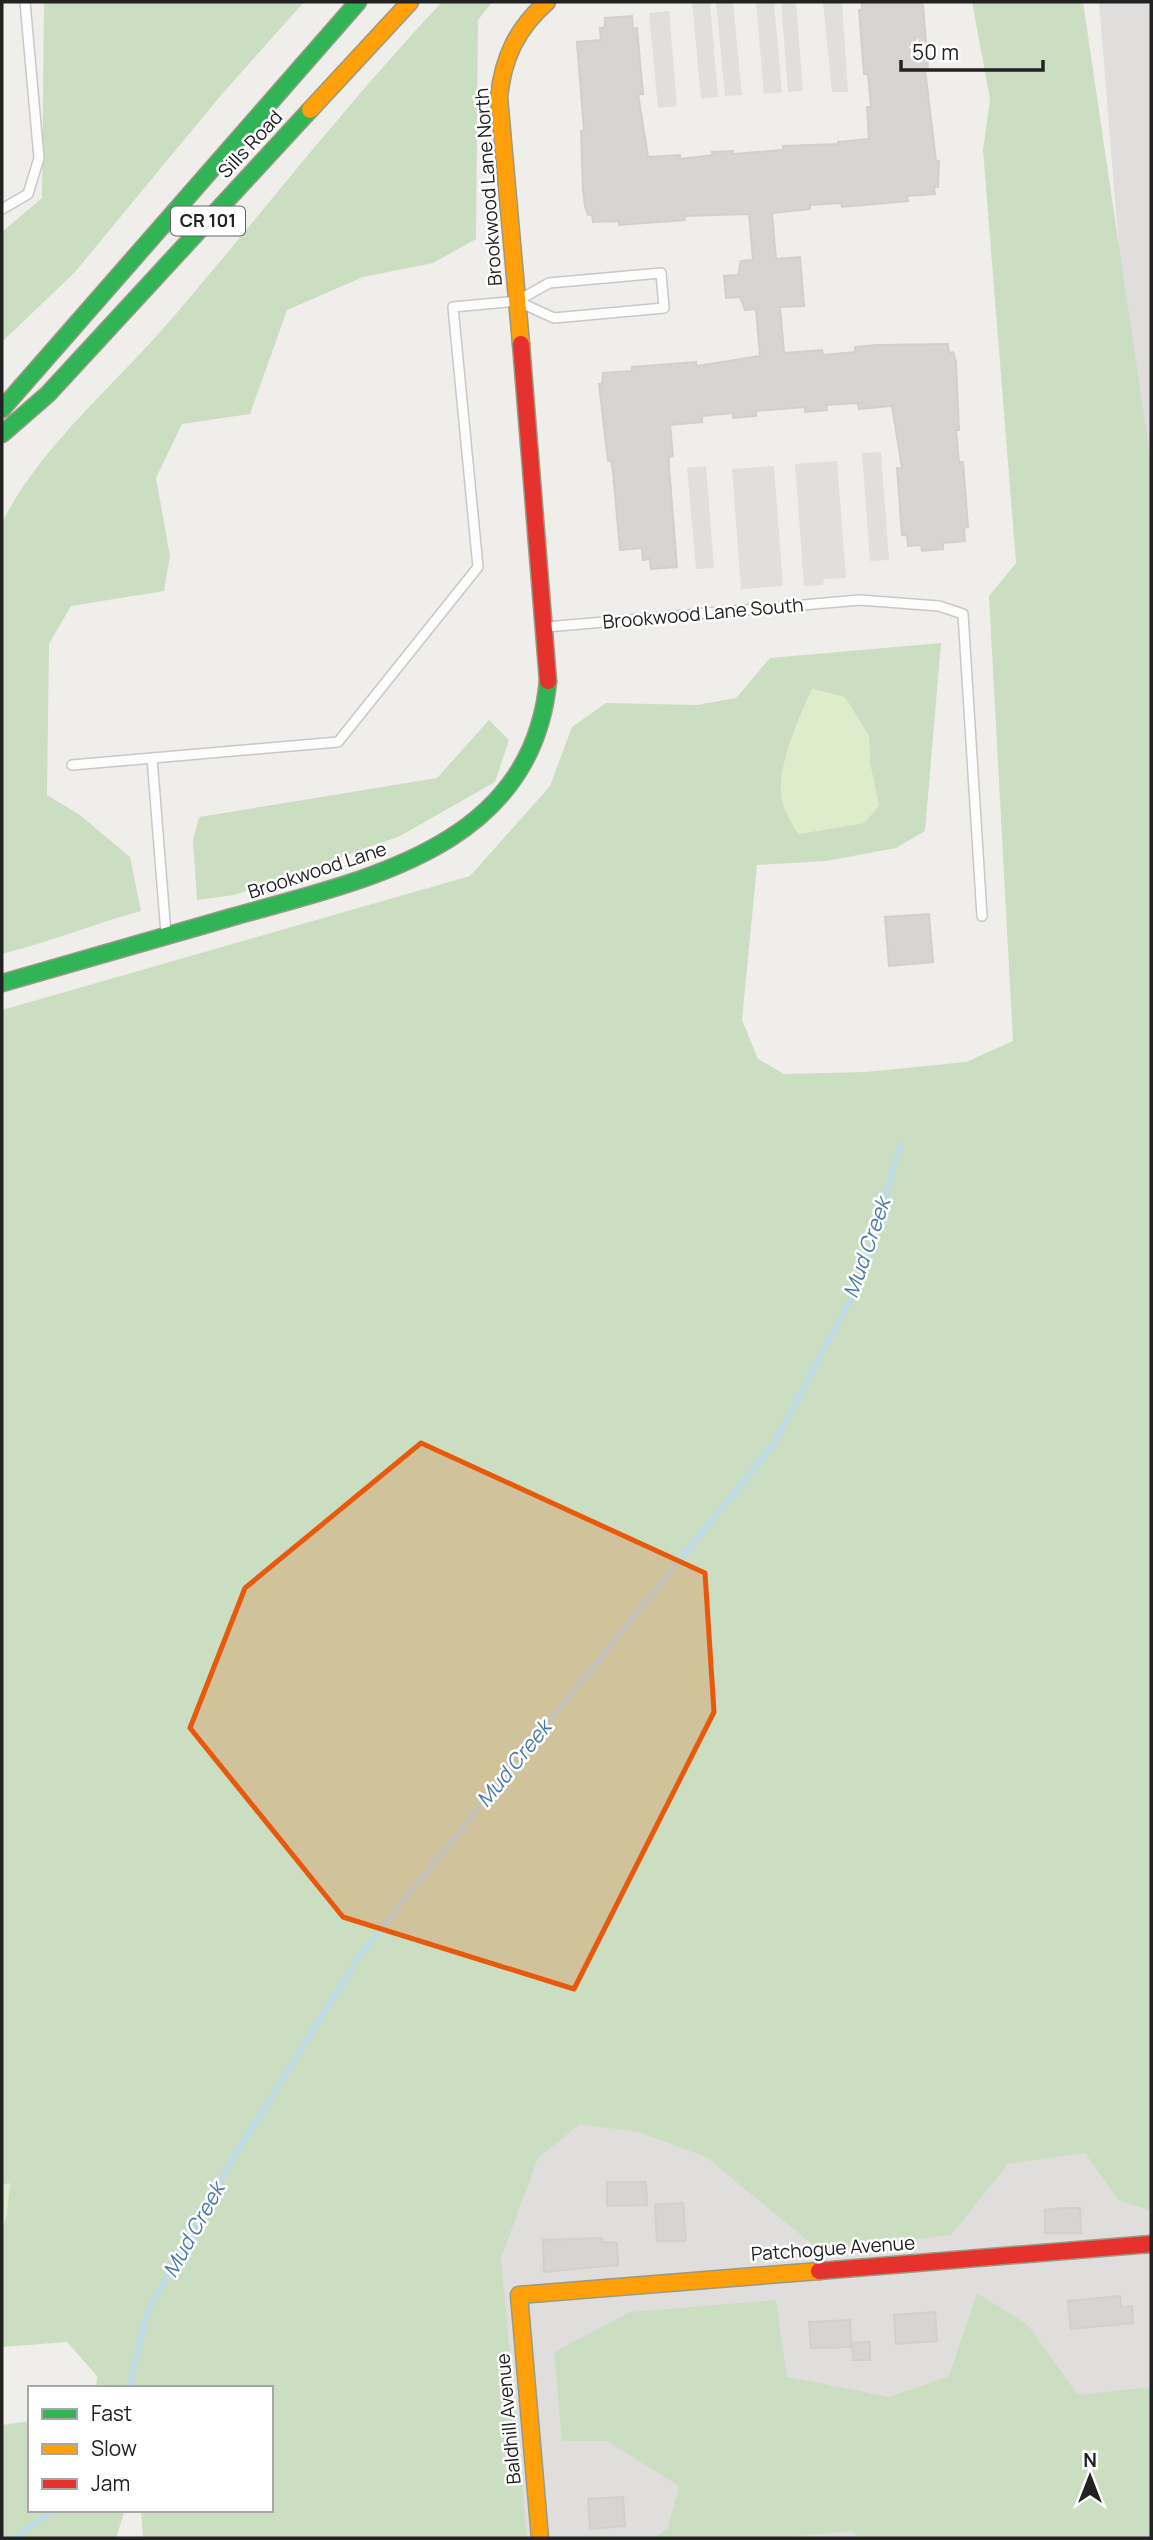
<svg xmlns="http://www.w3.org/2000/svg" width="1153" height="2540" font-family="Manrope,sans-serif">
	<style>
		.residential { fill: #dfdedc }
		.grass { fill: #ddeccb }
		.forest { fill: #cbdec1; fill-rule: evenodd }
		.parking { fill: #e0dfde }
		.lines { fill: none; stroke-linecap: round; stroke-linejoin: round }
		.stream { stroke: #bfdbe3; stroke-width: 6 }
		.building { fill: #d7d4d2; stroke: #d3d0cc; stroke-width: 2 }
		.lane-casing { stroke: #c9c8c7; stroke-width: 12 }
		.fast-casing { stroke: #999a82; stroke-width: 19 }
		.slow-casing { stroke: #999a82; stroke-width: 19 }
		.jam-casing { stroke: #999a82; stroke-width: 19 }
		.lane { stroke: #fdfcfc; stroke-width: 9 }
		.fast { stroke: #30b455; stroke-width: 16 }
		.slow { stroke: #ff9f0a; stroke-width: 16 }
		.jam { stroke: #e5322d; stroke-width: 16 }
		.marked { fill: #e8590c; fill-opacity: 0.2; stroke: #e8590c; stroke-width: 5; stroke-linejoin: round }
		.labels { text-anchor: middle; stroke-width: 5; stroke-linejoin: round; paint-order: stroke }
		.shield { fill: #fff; stroke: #646464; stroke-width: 2 }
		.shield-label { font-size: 18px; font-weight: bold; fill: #222 }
		.street-label { font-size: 19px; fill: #222; stroke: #fff }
		.water-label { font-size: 21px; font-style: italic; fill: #4a7aab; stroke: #fff }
	</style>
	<rect width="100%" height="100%" fill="#f0eeeb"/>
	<path class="residential" d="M1099 2H1151V644Z
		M1151 2041V2538H511L476 2098Z"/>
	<path class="grass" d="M812 689 845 697 869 736 870 763 879 806 864 823 797 834C793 824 786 814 783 804 774 771 800 719 812 689Z
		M10 2182 6 2219 2 2227V2185Z"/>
	<path class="forest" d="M44 2H304L222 94 75 272 2 342V232L42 198Z
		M442 2H492L478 20 476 239 433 263 363 277 287 310 250 414 182 424 156 478 170 556 164 591 71 606 49 644 47 795 80 815 130 857 141 911C94 924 49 942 2 954V523C38 450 106 393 160 332 255 223 342 108 442 2Z
		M972 2H1083L1151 463V2211L1118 2200 1085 2153 1008 2164 951 2235 819 2250 706 2157 639 2132 580 2124 538 2158 501 2258 527 2538H143L141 2510H271V2388H96L97 2376 67 2342 2 2347V2227L6 2219 10 2183 2 2185V1010L470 876 550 786 572 727 606 703 697 705 736 698 770 658 941 643 925 831 896 848 826 861 757 865 742 1020 758 1059 784 1074 866 1072 966 1062 1013 1041 989 596 1016 563 983 150 990 99ZM812 689 845 697 869 736 870 763 879 806 864 823 798 834C793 825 786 814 783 804 774 771 799 719 812 689Z
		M489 720 509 740 495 782 400 836 234 895 197 900 193 841 199 817 437 778Z
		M977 2293 1028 2325 1078 2395 1151 2387V2538H860L852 2531 776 2538H653L668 2528 679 2486 607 2441H562L554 2352 630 2312 776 2300 787 2377 889 2397 949 2376Z
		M30 2421V2510H125L116 2538H2V2425Z"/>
	<path class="parking" d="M692 2H710L718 97 701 99Z
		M716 2H733L742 95 725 96Z
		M756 2H774L782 92 764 94Z
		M781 2H796L803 91 788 92Z
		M823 2H842L848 92H832Z
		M669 11 677 106 658 108 649 13Z
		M881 452 889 560 870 561 862 453Z
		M837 461 846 578 824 579 823 585 804 586 795 464Z
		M706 466 714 568 696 569 687 468Z
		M774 466 783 586 741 589 732 469Z"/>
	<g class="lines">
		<path class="stream" d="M129 2388 147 2313 234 2157 360 1955 773 1445 860 1282 901 1144
			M14 2538 55 2510"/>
	</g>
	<path class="building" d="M862 2H919L923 5 928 69H925L936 161H939L938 187H934L935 194 907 196 908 201 842 207 841 203 810 205V209L772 213 776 259 800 257 804 306 780 307 784 353 822 350 823 355 855 352V347L877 345 948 344 949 353 953 352 956 362 959 430H956L959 462H963L968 527 964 528 965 541 943 543V549L922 551 921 545 908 546 907 535H902L897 468H902L892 406 859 409 858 403 826 405 827 410 805 412V407L756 411V416L733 418V413L702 416V422L670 425 673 456 669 457V467L677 567 651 569 650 559 643 560 642 548 620 550 613 472 611 460 608 461 599 384H602L603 373 632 371V367L696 362 697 366 760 356 756 309 745 310 740 297 726 298 724 276 738 275 741 261 753 260 749 214 684 216 685 220 619 225V221L593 222 592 214 588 215 585 206 583 190 581 131H584L577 42 601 40 600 28 605 27V18L632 16 633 29 637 28 643 94H638L648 157 680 155V159L713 155 712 152 733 151V154L783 150V146L838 144V142L869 139 867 107H871L868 74H864L859 10 862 9Z
		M929 914 933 962 889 966 885 917Z
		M607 2182H646L647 2205 607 2206Z
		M683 2203 686 2241H657L655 2205Z
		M1065 2208H1080L1081 2233H1045V2210Z
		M602 2238 603 2242 617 2243 618 2265 544 2272 543 2240Z
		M1120 2296 1121 2307 1132 2306 1133 2323 1071 2329 1068 2301Z
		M935 2312 937 2341 896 2344 894 2315Z
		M850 2320 851 2347 811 2348 809 2322Z
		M870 2342V2360H853L852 2343Z
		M623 2497 625 2526 590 2529 588 2499Z"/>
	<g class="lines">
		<g class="lane-casing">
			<path id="lane" d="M2 209 28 194 39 158 25 2
				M546 627 860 600 939 606 963 614 982 916
				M152 758 166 934
				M72 765 338 742 478 567 453 307 517 301 549 283 661 273 664 308 554 318 519 302"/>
		</g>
		<g class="fast-casing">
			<path id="fast" d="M2 409 358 2
				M2 434 48 394 310 110
				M2 983C79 961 156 939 232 917 366 879 532 848 548 681"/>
		</g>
		<g class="slow-casing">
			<path id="slow" d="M310 110 410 2
				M521 344 499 97C503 58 517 28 547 2
				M540 2538 519 2295 819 2271"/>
		</g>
		<g class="jam-casing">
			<path id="jam" d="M521 344 548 681
				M819 2271 1151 2244"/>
		</g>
		<use href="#lane" class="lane"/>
		<use href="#fast" class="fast"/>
		<use href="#slow" class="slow"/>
		<use href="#jam" class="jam"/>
	</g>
	<path class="marked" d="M421 1443 705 1573 714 1712 574 1989 343 1917 190 1728 245 1588Z"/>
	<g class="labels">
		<rect class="shield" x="171" y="206.5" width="74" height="29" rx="5"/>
		<g class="shield-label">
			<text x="208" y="227">CR 101</text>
		</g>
		<g class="street-label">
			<text transform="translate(250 144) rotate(-47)" y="7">Sills Road</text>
			<text transform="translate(488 187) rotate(-94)" y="7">Brookwood Lane North</text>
			<text transform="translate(703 613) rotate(-5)" y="7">Brookwood Lane South</text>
			<text transform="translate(317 870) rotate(-18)" y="7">Brookwood Lane</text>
			<text transform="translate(833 2248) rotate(-4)" y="7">Patchogue Avenue</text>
			<text transform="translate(508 2419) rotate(-95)" y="7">Baldhill Avenue</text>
		</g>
		<g class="water-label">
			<text transform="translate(867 1248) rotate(-71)" y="7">Mud Creek</text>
			<text transform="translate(514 1764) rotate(-51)" y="7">Mud Creek</text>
			<text transform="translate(194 2230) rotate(-61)" y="7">Mud Creek</text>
		</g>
	</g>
	<rect width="1153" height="2540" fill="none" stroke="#222222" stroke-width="7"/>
	<rect x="28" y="2386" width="245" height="126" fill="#ffffff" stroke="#a7a7a7" stroke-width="2"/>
	<rect x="42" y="2409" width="35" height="10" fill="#30b455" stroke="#a7a7a7" stroke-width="2"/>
	<text x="91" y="2421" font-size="21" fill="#222222">Fast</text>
	<rect x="42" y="2444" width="35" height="10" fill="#ff9f0a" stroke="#a7a7a7" stroke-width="2"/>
	<text x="91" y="2456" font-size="21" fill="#222222">Slow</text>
	<rect x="42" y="2479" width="35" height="10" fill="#e5322d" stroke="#a7a7a7" stroke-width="2"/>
	<text x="91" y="2491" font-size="21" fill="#222222">Jam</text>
	<g transform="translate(1090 2477)" stroke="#ffffff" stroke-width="5" paint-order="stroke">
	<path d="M0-5L12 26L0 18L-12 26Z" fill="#222222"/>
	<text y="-10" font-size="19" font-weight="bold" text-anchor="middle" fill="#222222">N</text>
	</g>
	<path d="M901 60v10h142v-10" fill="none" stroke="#222222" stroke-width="3.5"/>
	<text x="912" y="60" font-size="21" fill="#222222" stroke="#ffffff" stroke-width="5" paint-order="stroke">50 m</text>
</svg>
